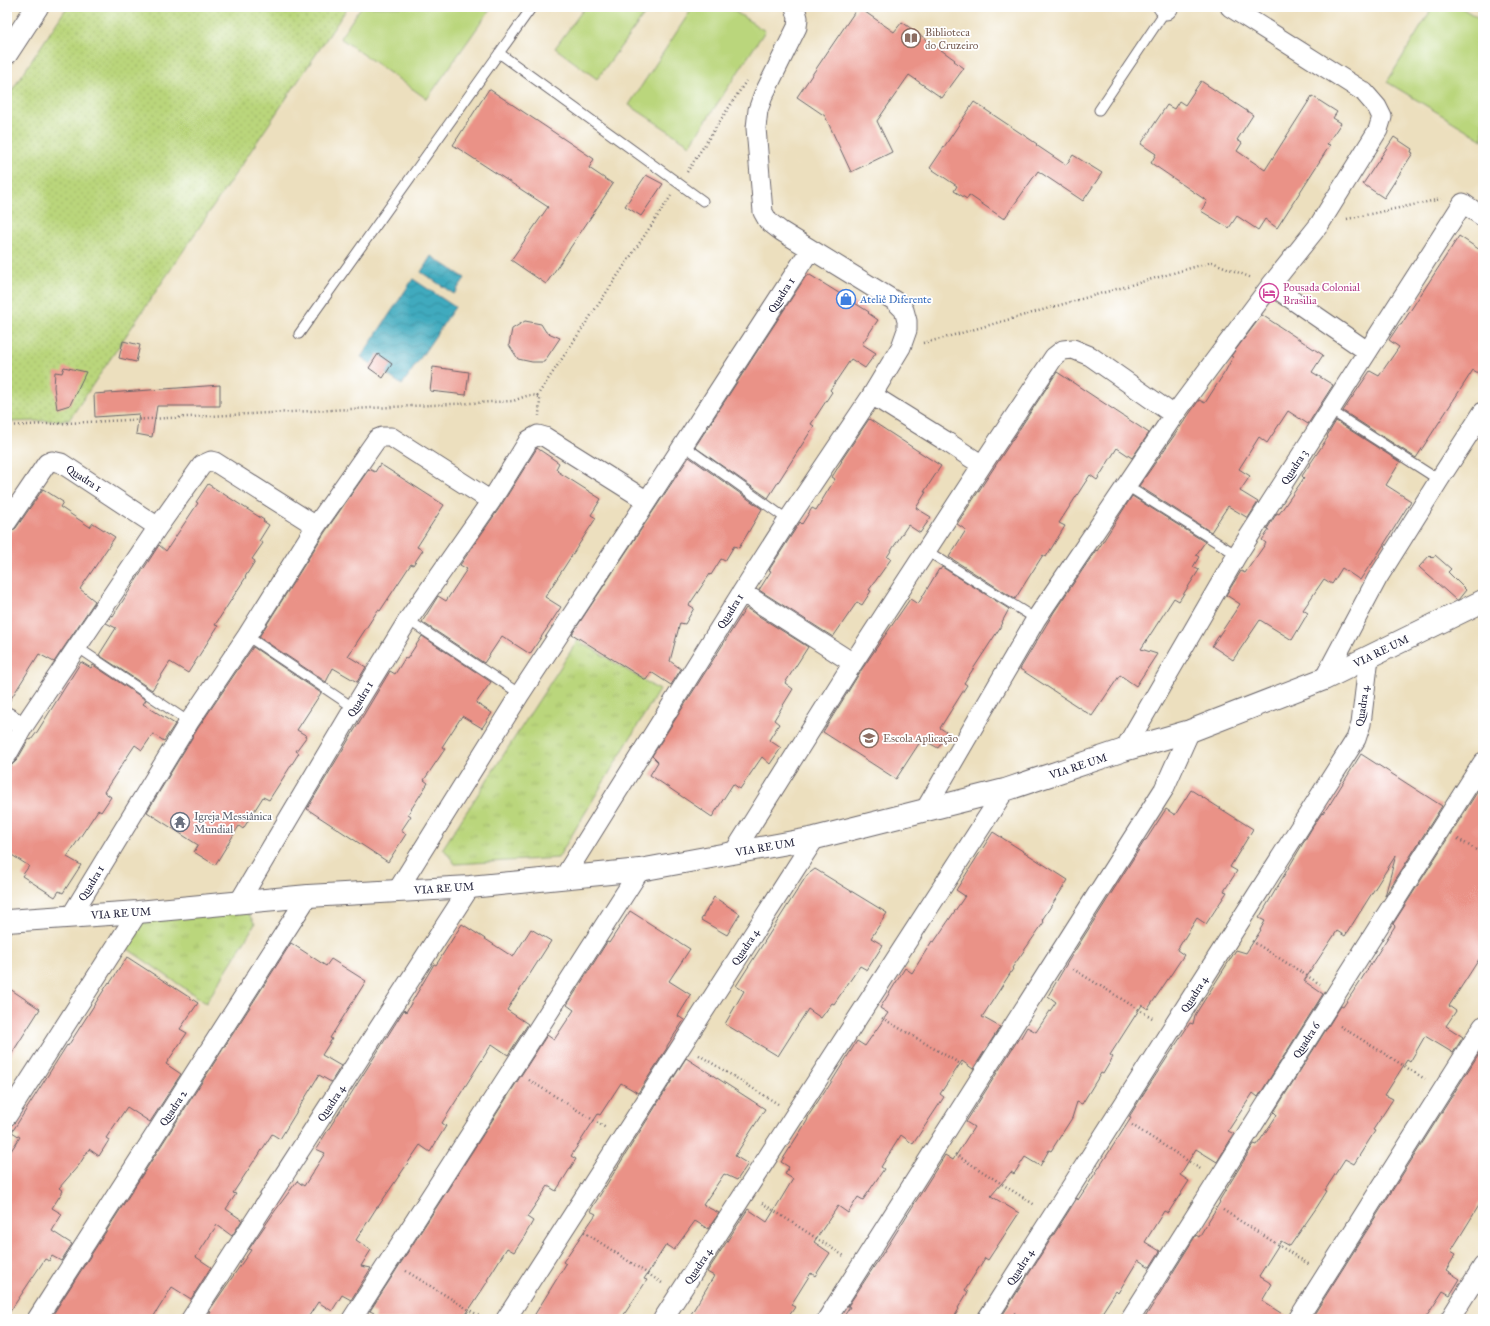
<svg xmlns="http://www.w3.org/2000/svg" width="1490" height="1326" font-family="'IM FELL Great Primer',serif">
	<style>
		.grass { fill: url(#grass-dots); stroke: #6e7c5c }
		.park { fill: url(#park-tufts); stroke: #6e7c5c }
		.garden { fill: #bad67c; stroke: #6e7c5c }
		.water { fill: url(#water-waves); stroke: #30667c }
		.building { fill: #ea9287 }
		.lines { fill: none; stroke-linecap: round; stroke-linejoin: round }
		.lane-casing { stroke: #696469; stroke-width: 11 }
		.street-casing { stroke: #696469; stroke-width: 21 }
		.secondary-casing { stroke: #696469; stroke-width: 24 }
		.path { stroke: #696469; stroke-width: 2.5; stroke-dasharray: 1 3; stroke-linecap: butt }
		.lane { stroke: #fff; stroke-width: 9 }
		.street { stroke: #fff; stroke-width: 19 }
		.secondary { stroke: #fff; stroke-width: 22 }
		.labels { text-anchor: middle; stroke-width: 3.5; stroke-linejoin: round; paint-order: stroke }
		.education-label { font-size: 11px; fill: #785e54; stroke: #fff; text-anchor: start }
		.hotel-label { font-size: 11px; fill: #b23c85; stroke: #fff; text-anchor: start }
		.street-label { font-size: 11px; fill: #22223b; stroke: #fff }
		.shop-label { font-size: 11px; fill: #366cbe; stroke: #fff; text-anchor: start }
		.worship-label { font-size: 11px; fill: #5b616d; stroke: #fff; text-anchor: start }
	</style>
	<defs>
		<pattern id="grass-dots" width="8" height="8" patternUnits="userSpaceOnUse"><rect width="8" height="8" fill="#bad67c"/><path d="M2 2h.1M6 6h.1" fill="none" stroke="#a0b76c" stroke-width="1.8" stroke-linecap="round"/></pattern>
		<pattern id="park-tufts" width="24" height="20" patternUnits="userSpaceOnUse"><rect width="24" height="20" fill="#bad67c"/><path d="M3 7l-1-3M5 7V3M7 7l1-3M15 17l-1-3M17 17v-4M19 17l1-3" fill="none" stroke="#a0b76c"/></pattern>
		<pattern id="water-waves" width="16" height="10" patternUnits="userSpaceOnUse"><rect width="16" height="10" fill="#3faabe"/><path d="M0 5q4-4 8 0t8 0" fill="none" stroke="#348a9c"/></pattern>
	</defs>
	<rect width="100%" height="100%" fill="#fff"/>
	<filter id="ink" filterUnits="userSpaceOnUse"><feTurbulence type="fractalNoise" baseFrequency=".025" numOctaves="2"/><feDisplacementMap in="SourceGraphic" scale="8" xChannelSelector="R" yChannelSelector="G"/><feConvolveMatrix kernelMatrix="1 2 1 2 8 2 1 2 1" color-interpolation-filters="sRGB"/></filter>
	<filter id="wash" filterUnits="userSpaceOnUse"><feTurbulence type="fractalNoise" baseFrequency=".012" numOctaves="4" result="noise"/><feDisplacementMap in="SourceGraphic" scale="16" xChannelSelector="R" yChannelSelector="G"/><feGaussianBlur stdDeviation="0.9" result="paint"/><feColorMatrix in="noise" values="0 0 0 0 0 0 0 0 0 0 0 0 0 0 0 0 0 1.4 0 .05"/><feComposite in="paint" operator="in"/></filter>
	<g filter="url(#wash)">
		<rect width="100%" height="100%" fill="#ecdfbe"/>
		<path class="grass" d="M67 7H348L69 420 7 422V98Z"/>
		<path class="park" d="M578 640 659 690 558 858 455 864 443 848Z
			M247 911 255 924 206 1003 122 945 140 921Z"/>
		<path class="garden" d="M361 7H492L427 99 340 38Z
			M585 7H633L644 15 597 79 555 48Z
			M693 7H728L765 31 690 145 629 105Z
			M1433 7H1460L1483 21V140L1387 82Z"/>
		<path class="water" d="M431 256 465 278 454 294 421 272Z
			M413 279 455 307 402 385 361 357Z"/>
		<g id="blocks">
			<path class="building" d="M858 7 894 32 902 22 955 60 954 61 964 68 942 98 909 75 877 121 892 152 851 172 825 116 797 97Z
				M1201 81 1253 115 1237 140 1242 143 1237 151 1265 170 1312 96 1337 112 1333 118 1341 123 1327 144 1330 145 1277 228 1265 219 1258 230 1237 216 1229 228 1201 211 1207 201 1151 163 1156 154 1141 144 1167 105 1174 109 1179 101 1185 105Z
				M489 89 594 159 589 168 613 184 546 284 511 260 548 207 453 145Z
				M974 102 1037 144 1036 145 1066 165 1073 155 1102 173 1083 201 1038 171 1004 219 969 195 967 199 954 191 957 186 930 168Z
				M1394 137 1412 149 1411 152 1413 153 1384 198 1363 184Z
				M646 175 663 184 641 216 625 206Z
				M1459 236 1483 252V376L1473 370 1416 458 1343 411 1370 371 1379 376 1399 347 1389 340 1399 325H1401Z
				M810 275 869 312 868 313 878 320 862 344 876 353 865 368 851 359 830 390 832 392 811 424 814 426 768 498 695 447 806 276Z
				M1262 315 1323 355 1312 372 1333 385 1308 424 1288 411 1267 443 1259 437 1239 469 1250 476 1240 491 1258 502 1248 518 1228 506 1211 532 1139 486 1199 400 1205 403 1225 372 1233 357 1231 356Z
				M525 321 541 324 546 332 560 338 544 362H532L518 359 509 345 512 329Z
				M123 341 140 345 136 362 119 358Z
				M378 354 392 364 383 378 369 368Z
				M64 367 86 372 70 405 57 409 54 387 55 372 62 373Z
				M433 367 469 372 466 395 430 391Z
				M1057 372 1149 433 1132 458 1117 448 1097 480 1090 475 1059 523 1065 526 1046 557 1043 555 1015 599 949 557 966 530 957 524Z
				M220 385V406H157L152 437 136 434 139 414 95 417 94 394Z
				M869 419 941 466 924 492H926L916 508 931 517 920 533 908 525 887 557 891 559 869 590 871 591 862 605 857 602 833 637 759 590 771 571 769 570 800 522 802 524 812 508 816 510 835 479 832 477 842 461H841Z
				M1336 421 1400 462 1386 485 1411 501 1371 565H1370L1360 580 1342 568 1332 584 1324 579 1303 610 1308 613 1292 640 1260 620 1233 660 1212 646 1240 604 1226 595 1241 571 1245 573 1266 543 1262 540 1269 530 1267 529 1277 513 1279 514 1304 478 1302 476 1328 437 1327 436Z
				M537 448 559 463 556 469 558 470 557 471 601 499 591 515 596 518 545 597 561 607 530 654 502 636 484 663 422 622 438 596 446 601 467 569 460 565 500 507Z
				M689 457 762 509 739 548 734 546 725 561 721 559 711 575 710 574 689 605 694 608 685 624 680 623 670 661 681 669 671 685 651 672 646 680 572 634Z
				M380 464 444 505 417 547 423 550 413 565 411 564 380 611 378 610 348 656 366 667 357 682 333 668 326 682 259 637 325 532 369 469 375 472Z
				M208 484 264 520 263 521 269 525 259 541 263 543 252 559 255 561 245 577H246L215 625 218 626 188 673 170 662 152 690 99 655 116 628 106 623 112 615 113 616 159 545 166 551 198 503 196 502Z
				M43 489 63 502 60 507 90 527 93 523 115 537 80 589 95 601 54 662 39 654 7 705V536L10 532 16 528Z
				M1132 496 1205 542 1196 555 1199 557 1193 567 1199 570 1179 601 1174 598 1141 649 1157 654 1136 686 1120 675 1092 716 1020 669 1054 612 1096 550 1097 551Z
				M1430 555 1433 558 1435 555 1451 569 1448 572 1466 590 1458 600H1456L1419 567Z
				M942 567 1009 609 1002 622 1003 623 964 683 967 685 940 728 948 733 938 748 922 739 896 779 823 732 862 669 910 599 918 604 939 569 940 570Z
				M746 608 808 647 785 683 793 689 774 720 779 724 769 740 781 748 770 764 762 757 740 789 733 784 712 817 650 775 658 762 652 756Z
				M422 636 491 682 476 703 492 713 482 728 462 716 442 747 445 749 424 780 428 783 408 814 411 816 401 831 406 834 388 862 307 809 390 671 395 674 405 658 407 659Z
				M253 647 321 693 297 730 307 736 296 751 299 753 269 800 263 797 243 829 239 826 215 865 194 852 198 845 147 812 198 728Z
				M81 662 91 668 93 665 146 700 143 704 175 724 164 741 153 734 142 750 135 745 104 792 111 797 101 812 98 810 67 857 81 865 63 893 59 891 55 897 22 876 29 866 7 852V766L12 765 17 760 29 739 31 740 37 732Z
				M1361 754 1442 806 1385 896 1396 855 1345 936 1337 931 1304 981 1323 994 1258 1097 1253 1093 1228 1131 1234 1134 1217 1162 1196 1149 1180 1175 1189 1181 1168 1213 1164 1211 1145 1242 1160 1251 1150 1267 1138 1260 1118 1293 1116 1291 1098 1319H1000L1077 1198 1078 1200 1131 1118 1129 1117 1144 1093 1190 1023 1193 1024 1195 1015 1236 950 1246 953 1261 930H1260L1265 921 1259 918 1312 828 1322 813 1323 814 1330 803V804Z
				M1483 783V953L1449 1006 1456 1011 1446 1026 1463 1037 1453 1053 1425 1036 1410 1062 1407 1060 1385 1095 1393 1099 1373 1130 1375 1131 1354 1164 1345 1159 1325 1190 1327 1191 1317 1207 1290 1246 1281 1241 1259 1276 1272 1284 1262 1301 1287 1317V1319H1144L1196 1235 1199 1237 1220 1202 1219 1201 1254 1144 1257 1145 1277 1115 1274 1112 1341 1006 1343 1007 1359 983 1395 926 1393 924Z
				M1191 790 1253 829 1230 867 1237 871 1224 891 1227 892 1206 924 1197 918 1177 950 1184 955 1148 1009 1142 1005 1110 1055 1113 1057 1103 1074 1101 1073 1082 1104 1077 1102 1072 1118 1051 1151 1049 1150 1040 1166 1025 1157 1014 1174 1011 1172 991 1196 1019 1213 988 1260 985 1258 965 1290 968 1292 958 1308 959 1309 953 1319H842L850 1307 848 1306 889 1244 945 1155 953 1160 974 1127 966 1122 1019 1038 1020 1039 1027 1027 1036 1032 1056 1002 1048 996 1069 960 1145 840H1146L1166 809 1175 815Z
				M993 832 1068 880 1042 920 1044 922 1012 968 1013 969 982 1017 1000 1027 973 1069 962 1061 940 1094 944 1097 913 1144 901 1135 881 1167 884 1169 863 1200 858 1197 848 1213 838 1206 814 1242 830 1253 815 1276 811 1273 791 1305 795 1307 787 1319H688L714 1276 707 1272 748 1209 767 1222 793 1179 785 1174 789 1167 781 1162 807 1121 809 1115 826 1089H827L857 1041 865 1046 888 1013 880 1008 905 968 912 973 932 941 934 942 965 896 956 890Z
				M815 869 887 913 871 938 883 945 867 970 860 966 834 1004 832 1003 821 1018 808 1009 778 1056 725 1024 744 991 736 986 807 875Z
				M714 897 740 914 727 935 701 920Z
				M630 911 690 949 669 981 691 995 678 1016 684 1020 667 1046V1048L638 1093 621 1083 600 1115 598 1114 571 1156 576 1159 556 1191 548 1186 527 1217 533 1221 524 1237 514 1252 507 1248 487 1280 488 1281 463 1319H375L376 1314 370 1311 547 1035 554 1040 574 1010 567 1005 607 942 609 943Z
				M462 924 513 957 531 929 551 941 507 1010 528 1024 508 1055 492 1044 442 1123 446 1126 430 1152 420 1145 378 1207H377L356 1240 371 1250 361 1266 371 1268 351 1300 342 1295 332 1311 318 1302 307 1319H207L211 1312 209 1311 251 1250 249 1249 275 1211 297 1181 304 1186 325 1153 316 1149 404 1010 406 1012 434 964 436 965Z
				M291 943 326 966 331 959 366 981 330 1038 332 1039 322 1055 341 1066 331 1082 319 1075 280 1139 272 1134 255 1161H254L233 1193 236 1194 226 1209 242 1220 232 1236 217 1225 196 1257 211 1267 191 1299 172 1287 152 1319H50Z
				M127 957 198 1003 180 1029 187 1033 166 1064 181 1074 150 1122 127 1107 106 1138 109 1140 99 1156 89 1149 79 1165 59 1188 63 1191 52 1208 62 1214 52 1231 72 1244 61 1261 52 1256 49 1261 45 1259 7 1316V1157L20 1137 12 1132 67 1045 68 1046 109 982 110 983Z
				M7 987 40 1009 7 1061Z
				M1483 1047V1199L1451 1251 1456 1254 1446 1270 1460 1279 1450 1295 1443 1291 1425 1319H1311Z
				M686 1058 765 1109 735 1156 748 1164 737 1180 724 1174 703 1205 719 1213 708 1229 695 1221 674 1250 666 1245 644 1279 647 1280 621 1319H532L566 1264 563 1262 596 1214 590 1211Z"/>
		</g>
	</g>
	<g filter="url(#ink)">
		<use href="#blocks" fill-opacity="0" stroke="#696469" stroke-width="1"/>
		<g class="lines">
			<g class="lane-casing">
				<path id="lane" d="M499 53 703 201
					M1099 110 1166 10
					M299 334 532 7
					M1330 410 1439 480
					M683 445 788 520
					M1127 486 1237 555
					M927 551 1036 619
					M408 620 520 694
					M247 636 354 708
					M77 647 189 722"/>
			</g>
			<g class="street-casing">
				<path id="street" d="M1163 7 1166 10 1169 7
					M1271 285 1367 351
					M872 395 944 440 982 465
					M7 522 47 463 52 461 61 463 158 527
					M742 592 853 663
					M1324 679 1377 579 1439 480 1483 412
					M7 717 23 727
					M1124 750 1237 555 1463 203 1483 217
					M7 755 23 727 158 527 202 465 211 461 215 462 316 526
					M925 810 1036 619 1174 415 1271 285 1319 225 1378 130 1382 117 1377 107 1364 92 1230 7
					M734 852 853 663 982 465 1054 357 1063 350 1073 349 1090 356 1174 415
					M564 877 742 592 788 520 872 395 901 347 907 330V321L904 310 895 301 781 231 768 221 763 212 756 128 758 110 763 96 797 27 798 18 795 7
					M397 891 520 694 647 501 810 250
					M239 902 354 708 408 620 491 501 529 440 538 435 545 437 647 501
					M71 916 189 722 247 636 316 526 377 439 382 437H391L491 501
					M7 1116 138 912
					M37 1319 308 896
					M191 1319 470 887
					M352 1319 640 870
					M506 1319 815 838
					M663 1319 1005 790
					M827 1319 1164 789 1190 731
					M987 1319 1356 739 1361 724 1369 657
					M1130 1319 1483 762
					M1298 1319 1483 1026
					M1450 1319 1483 1266"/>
			</g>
			<g class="secondary-casing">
				<path id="secondary" d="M7 53 37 7
					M7 921 138 912 308 896 470 887 640 870 815 838 1005 790 1124 750 1190 731 1324 679 1483 601"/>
			</g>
			<path class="path" d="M687 172 746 81
				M1347 219 1441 199
				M923 343 940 339 1212 262 1252 278
				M537 396 671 196
				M7 426 513 401C522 398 533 391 540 399L539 416
				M1458 839 1483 854
				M1252 941 1320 984
				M1073 969 1154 1019
				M882 1018 964 1066
				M1340 1026 1425 1079
				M699 1055 778 1104
				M529 1080 606 1128
				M1132 1125 1202 1170
				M955 1154 1035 1205
				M762 1203 844 1256
				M1223 1210 1310 1265
				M584 1232 662 1283
				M406 1271 484 1319
				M1014 1313 1023 1319"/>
			<use href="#lane" class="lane"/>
			<use href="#street" class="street"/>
			<use href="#secondary" class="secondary"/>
		</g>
	</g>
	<defs>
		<g id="library-ring" transform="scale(1)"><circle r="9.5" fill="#fff" stroke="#8d6e63" stroke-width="1.5"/><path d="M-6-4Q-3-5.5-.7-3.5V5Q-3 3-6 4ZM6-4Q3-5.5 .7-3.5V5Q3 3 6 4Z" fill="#8d6e63"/></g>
		<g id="hotel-ring" transform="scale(1)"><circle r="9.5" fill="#fff" stroke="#d1479c" stroke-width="1.5"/><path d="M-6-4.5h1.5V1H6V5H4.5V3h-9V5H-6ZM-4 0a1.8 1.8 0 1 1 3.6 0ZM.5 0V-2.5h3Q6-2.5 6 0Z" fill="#d1479c"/></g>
		<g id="shop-ring" transform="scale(1)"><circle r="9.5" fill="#fff" stroke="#3f7fe0" stroke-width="1.5"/><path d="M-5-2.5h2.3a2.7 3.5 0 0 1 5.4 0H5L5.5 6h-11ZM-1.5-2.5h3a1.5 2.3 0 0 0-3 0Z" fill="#3f7fe0"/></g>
		<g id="school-ring" transform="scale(1)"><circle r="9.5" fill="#fff" stroke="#8d6e63" stroke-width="1.5"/><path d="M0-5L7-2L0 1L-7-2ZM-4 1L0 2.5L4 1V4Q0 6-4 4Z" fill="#8d6e63"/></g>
		<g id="temple-ring" transform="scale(1)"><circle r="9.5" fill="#fff" stroke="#6b7280" stroke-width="1.5"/><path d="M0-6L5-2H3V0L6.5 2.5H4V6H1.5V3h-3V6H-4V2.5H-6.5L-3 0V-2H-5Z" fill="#6b7280"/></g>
	</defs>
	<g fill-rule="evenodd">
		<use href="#library-ring" x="911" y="38"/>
		<use href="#hotel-ring" x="1269" y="293"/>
		<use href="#shop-ring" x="846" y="299"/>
		<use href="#school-ring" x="869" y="738"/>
		<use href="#temple-ring" x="180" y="822"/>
	</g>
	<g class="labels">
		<g class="education-label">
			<text x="925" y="36">Biblioteca<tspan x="925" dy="13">do Cruzeiro</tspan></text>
			<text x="883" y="742">Escola Aplicação</text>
		</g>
		<g class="hotel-label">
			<text x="1283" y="291">Pousada Colonial<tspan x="1283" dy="13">Brasilia</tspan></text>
		</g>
		<g class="street-label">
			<text transform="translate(781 295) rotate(-57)" y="4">Quadra 1</text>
			<text transform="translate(1294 467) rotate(-57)" y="4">Quadra 3</text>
			<text transform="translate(84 478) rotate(33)" y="4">Quadra 1</text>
			<text transform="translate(730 611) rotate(-58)" y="4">Quadra 1</text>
			<text transform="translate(1381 651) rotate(-26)" y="4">VIA RE UM</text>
			<text transform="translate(360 699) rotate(-59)" y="4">Quadra 1</text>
			<text transform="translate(1362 706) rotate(-82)" y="4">Quadra 4</text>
			<text transform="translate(1078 766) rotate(-18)" y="4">VIA RE UM</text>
			<text transform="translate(765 847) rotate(-10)" y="4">VIA RE UM</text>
			<text transform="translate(91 883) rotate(-59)" y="4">Quadra 1</text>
			<text transform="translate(444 888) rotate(-4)" y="4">VIA RE UM</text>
			<text transform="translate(121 913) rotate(-4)" y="4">VIA RE UM</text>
			<text transform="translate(745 947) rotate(-57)" y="4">Quadra 4</text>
			<text transform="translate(1194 994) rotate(-58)" y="4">Quadra 4</text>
			<text transform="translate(1306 1040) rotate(-58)" y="4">Quadra 6</text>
			<text transform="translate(331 1103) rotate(-57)" y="4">Quadra 4</text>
			<text transform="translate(173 1108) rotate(-57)" y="4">Quadra 2</text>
			<text transform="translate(698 1266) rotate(-57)" y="4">Quadra 4</text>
			<text transform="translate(1020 1267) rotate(-58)" y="4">Quadra 4</text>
		</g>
		<g class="shop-label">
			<text x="860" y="303">Ateliê Diferente</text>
		</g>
		<g class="worship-label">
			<text x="194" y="820">Igreja Messiânica<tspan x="194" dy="13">Mundial</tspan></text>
		</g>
	</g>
	<rect width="1490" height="1326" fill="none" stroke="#fff" stroke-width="24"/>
</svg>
